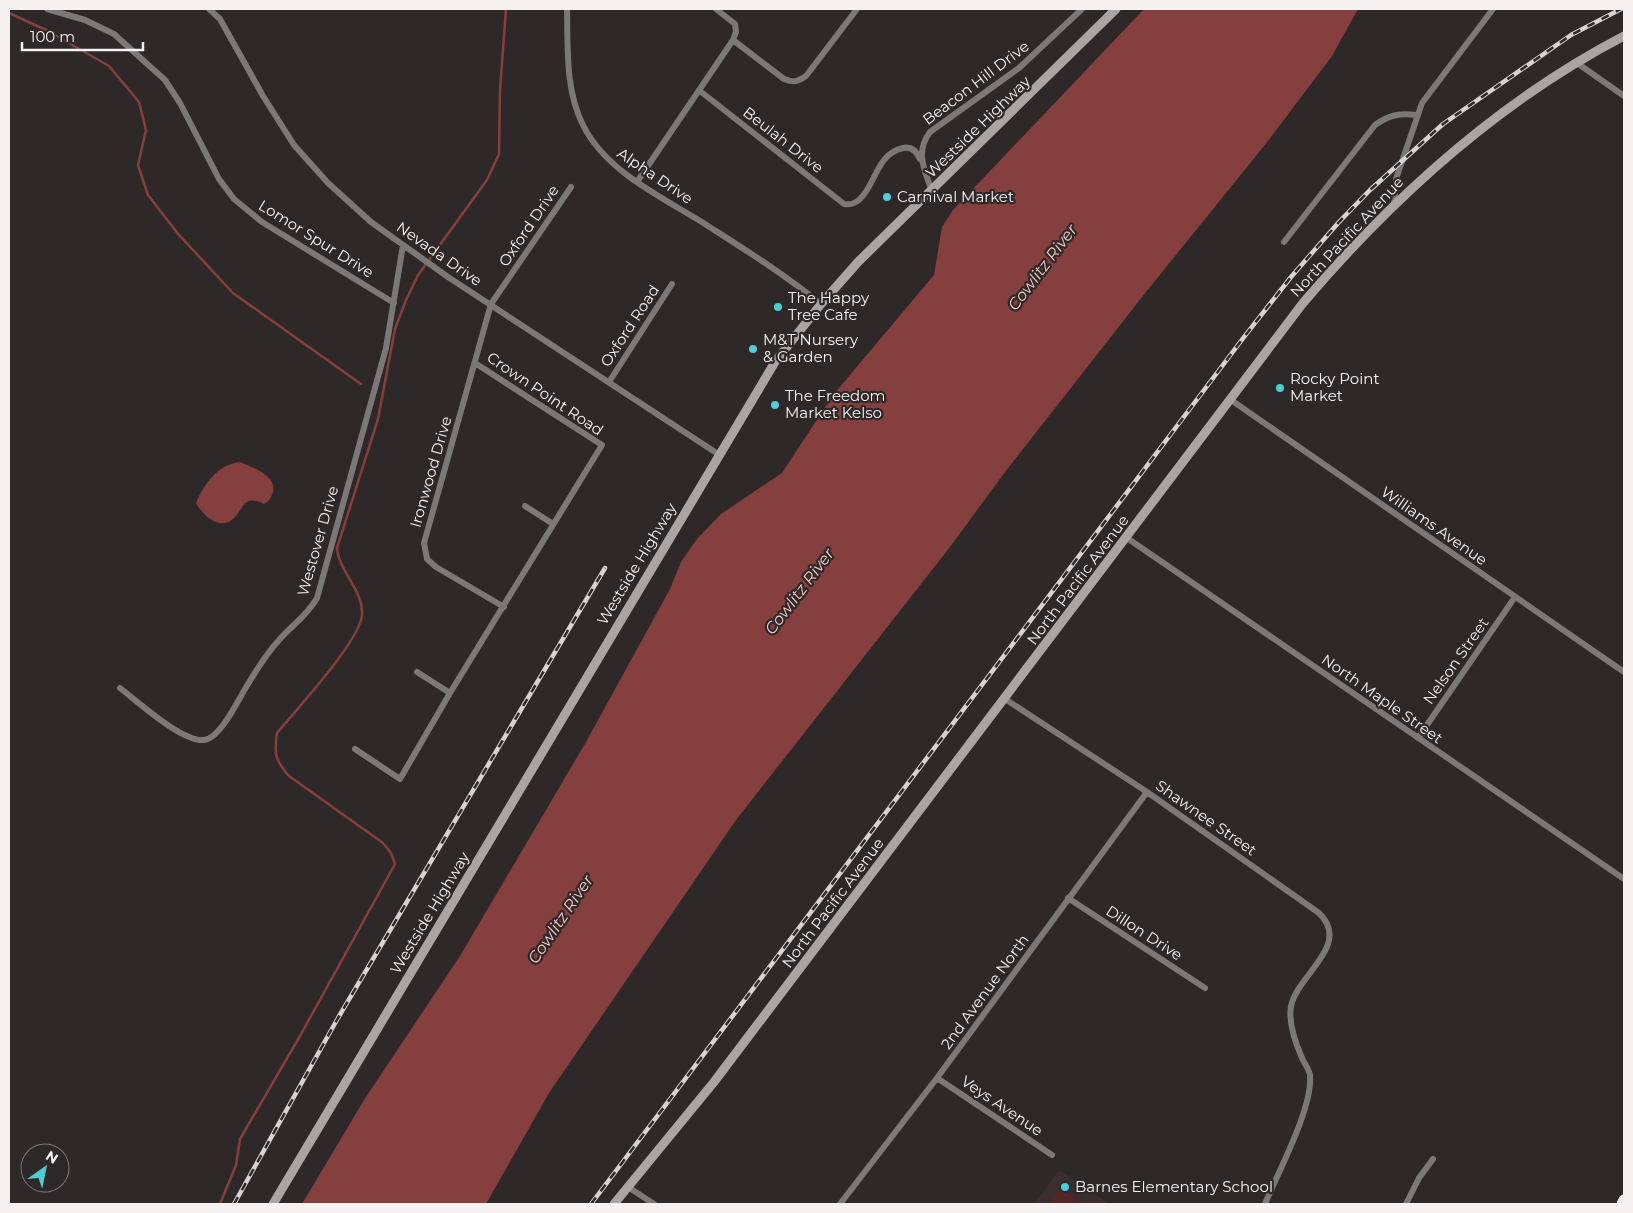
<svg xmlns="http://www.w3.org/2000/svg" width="1633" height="1213" font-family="Montserrat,sans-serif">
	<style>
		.built { fill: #3b2e2e }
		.green { fill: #552626 }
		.water { fill: #853f3f }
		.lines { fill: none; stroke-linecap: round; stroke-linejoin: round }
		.stream { stroke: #853f3f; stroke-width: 2.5 }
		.street { stroke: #7b7878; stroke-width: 6 }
		.secondary { stroke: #aaa5a4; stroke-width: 9 }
		.highway { stroke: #eee6e6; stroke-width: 11 }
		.rail-casing { stroke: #d7d3d2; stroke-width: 4.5 }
		.rail { stroke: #2e2928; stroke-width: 2.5; stroke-dasharray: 8; stroke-linecap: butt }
		.poi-dot { fill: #51ccd4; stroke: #2e2928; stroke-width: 2 }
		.labels { text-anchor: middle; stroke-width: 4.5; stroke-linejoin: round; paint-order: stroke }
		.street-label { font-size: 15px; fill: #f6f2f1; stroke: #2e2928 }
		.poi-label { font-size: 15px; fill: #f6f2f1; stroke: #2e2928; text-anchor: start }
		.water-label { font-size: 16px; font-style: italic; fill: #f6cac8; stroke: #2e2928 }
	</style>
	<rect width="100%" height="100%" fill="#2e2928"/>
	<path class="built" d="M1059 1170 1109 1204H1034Z"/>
	<path class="green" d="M1060 1188 1083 1204H1049Z"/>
	<path class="water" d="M1144 9H1358L1332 56 1268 141 1146 292 1005 472 950 547 736 820 549 1093 486 1204H302L364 1100 460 956 586 742 670 589 681 562 697 539 721 514 782 473 834 394 934 275 942 227 953 210Z
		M240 462C251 467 277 475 273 492 271 498 269 501 264 504 243 494 245 507 234 518 221 532 202 515 196 503 205 483 217 465 240 462Z"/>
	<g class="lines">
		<path class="stream" d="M9 13 46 30 109 66 139 102 146 130 138 165 148 195 179 235 233 293 361 384
			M220 1204 236 1165 240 1139 300 1036 395 864 391 853 383 843 289 776C275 760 274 754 277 733 295 711 360 641 362 615 364 591 339 572 337 548L378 419 395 329 406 300 418 275 487 180 499 154 500 90 506 9"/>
		<path class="street" d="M47 9 85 20 114 34 165 80 180 103 219 179 234 199 262 222 394 303
			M209 9 220 19 263 96 294 145 328 183 371 222 448 277 718 454
			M567 9C568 46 565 90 583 125 606 172 662 197 705 224 744 249 784 274 821 304
			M733 40 784 79C794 83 797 82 806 76L857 9
			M1577 63 1624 96
			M700 91 844 204C850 205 854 204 859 200 876 185 876 154 903 148 912 146 917 152 920 159
			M637 182 733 40 736 32 735 24 716 9
			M932 191C924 169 915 152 930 132L1019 68 1082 9
			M1394 203 1396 179 1422 103 1493 9
			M1284 242 1375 125C1389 115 1399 113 1416 115
			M609 382 672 284
			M1231 400 1624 672
			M525 506 553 524
			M1127 538 1624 879
			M504 607 436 567 427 559 424 543 491 304 571 187
			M417 672 450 693
			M120 688C138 702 182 742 204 740 221 738 239 698 248 684 257 669 267 653 279 640 292 625 307 616 317 598L386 348 403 245
			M1005 699 1147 792 1319 913C1352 945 1298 974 1291 1006 1288 1023 1295 1042 1302 1058 1304 1063 1309 1069 1310 1075 1313 1108 1278 1172 1265 1204
			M1418 738 1515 597
			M355 749 400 779 450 693 602 445 475 363
			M1068 898 1205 988
			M937 1078 1052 1155
			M628 1187 654 1204
			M840 1204 937 1078 1147 792
			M1406 1204 1419 1178 1433 1159"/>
		<path class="secondary" d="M273 1204 775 362 821 304 858 262 1116 9
			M614 1204 714 1082 1303 303C1394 196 1499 101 1624 36"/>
		<path class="highway" d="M1622 1204 1624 1200"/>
		<g class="rail-casing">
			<path id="rail" d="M234 1204 338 1018 605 568
				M591 1204 1244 337 1291 277 1339 222 1370 190 1443 124 1571 35 1621 9"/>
		</g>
		<use href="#rail" class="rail"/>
	</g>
	<g class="poi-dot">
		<circle cx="887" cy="197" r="5"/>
		<circle cx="778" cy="307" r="5"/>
		<circle cx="753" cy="349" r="5"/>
		<circle cx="1280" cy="388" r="5"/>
		<circle cx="775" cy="405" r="5"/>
		<circle cx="1065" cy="1187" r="5"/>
	</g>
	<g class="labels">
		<g class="street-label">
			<text transform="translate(976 83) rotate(-37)" y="5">Beacon Hill Drive</text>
			<text transform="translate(978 127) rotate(-44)" y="5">Westside Highway</text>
			<text transform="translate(783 140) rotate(38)" y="5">Beulah Drive</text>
			<text transform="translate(655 176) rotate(34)" y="5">Alpha Drive</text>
			<text transform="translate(529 226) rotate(-56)" y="5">Oxford Drive</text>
			<text transform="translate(1347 237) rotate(-47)" y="5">North Pacific Avenue</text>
			<text transform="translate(316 239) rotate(32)" y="5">Lomor Spur Drive</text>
			<text transform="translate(439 254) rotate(35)" y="5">Nevada Drive</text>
			<text transform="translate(630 326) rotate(-57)" y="5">Oxford Road</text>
			<text transform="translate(545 394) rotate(34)" y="5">Crown Point Road</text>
			<text transform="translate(431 472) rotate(-74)" y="5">Ironwood Drive</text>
			<text transform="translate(1434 526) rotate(35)" y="5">Williams Avenue</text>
			<text transform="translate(318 541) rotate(-74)" y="5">Westover Drive</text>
			<text transform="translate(637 564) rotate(-59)" y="5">Westside Highway</text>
			<text transform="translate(1078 580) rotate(-53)" y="5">North Pacific Avenue</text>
			<text transform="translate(1456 661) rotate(-55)" y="5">Nelson Street</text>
			<text transform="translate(1382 699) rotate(35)" y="5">North Maple Street</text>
			<text transform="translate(1206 818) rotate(35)" y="5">Shawnee Street</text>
			<text transform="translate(833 903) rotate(-53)" y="5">North Pacific Avenue</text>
			<text transform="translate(430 913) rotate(-59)" y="5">Westside Highway</text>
			<text transform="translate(1144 933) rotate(33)" y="5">Dillon Drive</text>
			<text transform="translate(985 992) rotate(-54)" y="5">2nd Avenue North</text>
			<text transform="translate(1002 1106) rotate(34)" y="5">Veys Avenue</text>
		</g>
		<g class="poi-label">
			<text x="897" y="202">Carnival Market</text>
			<text x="788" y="303">The Happy<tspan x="788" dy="17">Tree Cafe</tspan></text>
			<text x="763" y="345">M&amp;T Nursery<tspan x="763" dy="17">&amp; Garden</tspan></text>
			<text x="1290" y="384">Rocky Point<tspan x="1290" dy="17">Market</tspan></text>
			<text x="785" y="401">The Freedom<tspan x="785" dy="17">Market Kelso</tspan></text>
			<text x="1075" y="1192">Barnes Elementary School</text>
		</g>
		<g class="water-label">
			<text transform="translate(1042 267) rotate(-53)" y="6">Cowlitz River</text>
			<text transform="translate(799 591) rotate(-53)" y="6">Cowlitz River</text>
			<text transform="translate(560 919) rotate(-56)" y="6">Cowlitz River</text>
		</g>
	</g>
	<rect width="1633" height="1213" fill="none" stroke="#f6f2f1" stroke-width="20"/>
	<g transform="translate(45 1168) rotate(33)"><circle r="24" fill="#2e2928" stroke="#7e7978"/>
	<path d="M0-4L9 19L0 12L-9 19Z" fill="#51ccd4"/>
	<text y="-8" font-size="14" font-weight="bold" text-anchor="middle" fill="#f6f2f1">N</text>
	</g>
	<path d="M22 42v8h121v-8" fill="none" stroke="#f6f2f1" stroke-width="2.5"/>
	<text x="30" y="42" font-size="15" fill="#f6f2f1" stroke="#2e2928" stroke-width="4" paint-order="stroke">100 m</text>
</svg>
